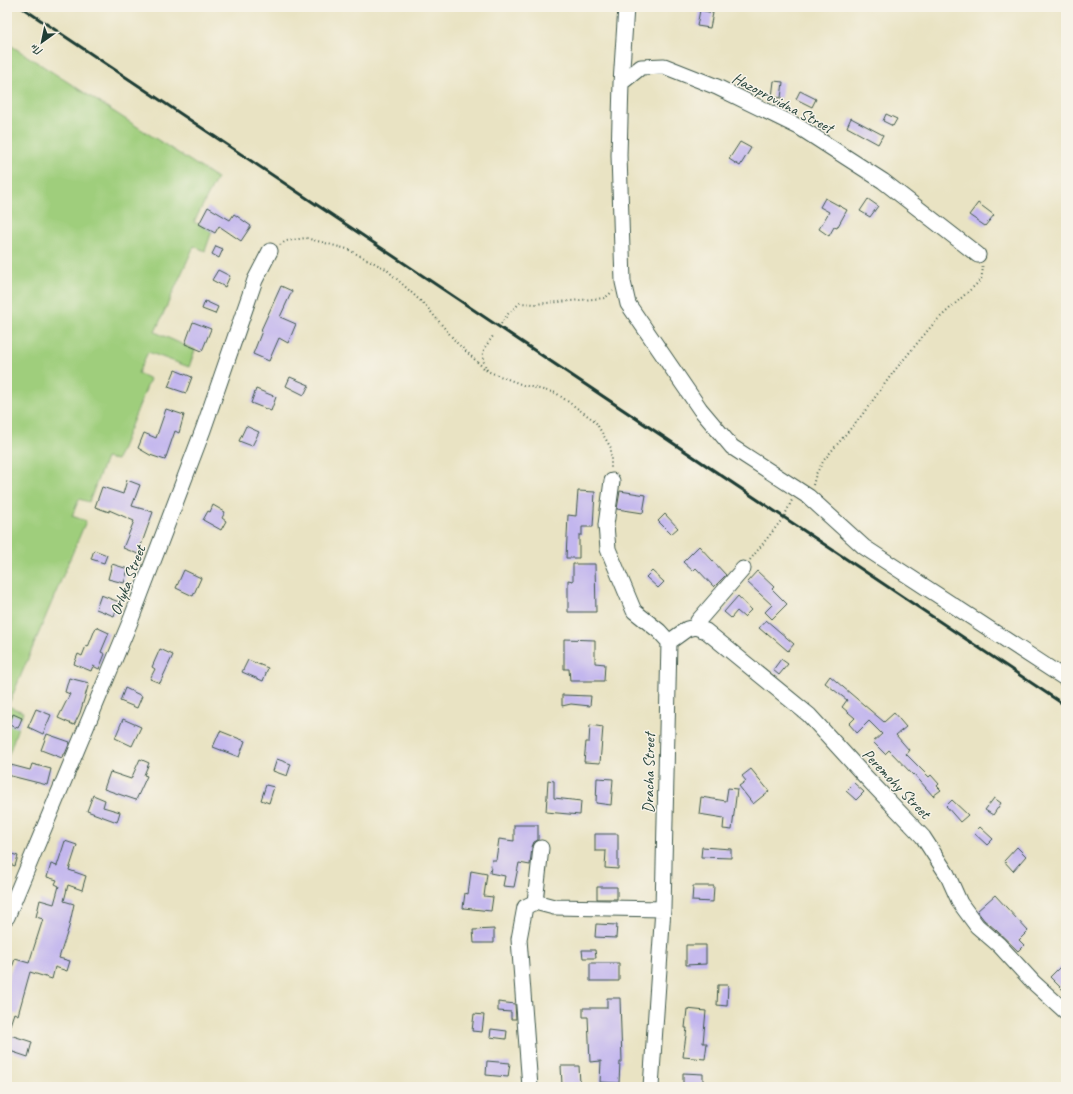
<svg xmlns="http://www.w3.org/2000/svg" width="1073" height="1094" font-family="Caveat,sans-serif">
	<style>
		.green { fill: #9fce7c; stroke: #5f8658 }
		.building { fill: #c2b6ee }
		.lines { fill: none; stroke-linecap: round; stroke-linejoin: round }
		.minor-casing { stroke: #3d5649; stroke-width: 17 }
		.path { stroke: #3d5649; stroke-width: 2; stroke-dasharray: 1 3; stroke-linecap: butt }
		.minor { stroke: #fff; stroke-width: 15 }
		.rail { stroke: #1f3d34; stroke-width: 3 }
		.labels { text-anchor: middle; stroke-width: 3; stroke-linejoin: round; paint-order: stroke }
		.street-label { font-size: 16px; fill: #1f3d34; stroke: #f7f3e8 }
	</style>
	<rect width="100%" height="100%" fill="#f7f3e8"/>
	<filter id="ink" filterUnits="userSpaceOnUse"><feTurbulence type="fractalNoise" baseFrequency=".025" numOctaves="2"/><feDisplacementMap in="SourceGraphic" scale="8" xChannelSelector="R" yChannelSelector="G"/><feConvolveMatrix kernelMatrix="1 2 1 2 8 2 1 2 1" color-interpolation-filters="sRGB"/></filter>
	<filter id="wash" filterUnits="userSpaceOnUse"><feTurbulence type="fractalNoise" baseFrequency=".012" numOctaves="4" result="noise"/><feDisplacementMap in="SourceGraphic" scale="16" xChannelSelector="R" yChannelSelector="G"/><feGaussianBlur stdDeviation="0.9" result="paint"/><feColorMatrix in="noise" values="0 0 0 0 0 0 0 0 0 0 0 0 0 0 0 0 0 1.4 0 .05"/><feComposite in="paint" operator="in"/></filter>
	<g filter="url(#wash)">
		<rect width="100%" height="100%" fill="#e9e3c3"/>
		<path class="green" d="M7 43 217 178 194 222 212 231 205 251 194 246 155 332 195 350 189 367 148 352 138 373 150 379 117 460 106 458 89 502 79 499 72 516 86 521 8 706 23 712 7 760Z"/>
		<g id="blocks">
			<path class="building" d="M700 10 713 13 710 28 697 26Z
				M774 81 783 82 781 98 772 97Z
				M800 91 816 99 812 107 796 99Z
				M886 114 897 119 893 126 883 121Z
				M851 118 883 135 878 144 847 127Z
				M740 142 751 148 740 166 729 159Z
				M825 198 847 210 837 228 834 227 829 236 819 229 829 212 820 207Z
				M868 199 878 206 870 217 860 211Z
				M978 203 994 215 985 226 969 215Z
				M208 207 230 220 234 214 251 226 241 241 219 226 215 233 199 224Z
				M216 246 223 249 219 258 212 254Z
				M218 270 230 276 225 287 212 280Z
				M281 286 292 291 280 317 296 324 288 343 279 338 269 361 253 354 262 331 261 330Z
				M205 301 218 307 215 314 202 309Z
				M193 322 211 329 202 351 185 344Z
				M175 370 192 377 186 393 168 387Z
				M290 377 309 385 304 395 286 386Z
				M256 389 276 397 271 411 251 403Z
				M166 409 184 415 179 433 175 431 165 460 150 455 138 448 144 433 156 438Z
				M246 426 259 432 252 446 239 441Z
				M127 480 140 485 132 506 153 512 138 554 123 548 134 521 109 510V512L95 507 102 487 123 494Z
				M578 491 595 492 593 527H582V535H579V558H566L568 515 576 516Z
				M620 491 646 495 643 513 617 509Z
				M213 505 225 512 222 518 226 521 221 530 203 520 208 511 210 512Z
				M665 514 678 528 671 534 658 521Z
				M699 546 726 575 714 587 696 568 693 571 683 562Z
				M94 550 107 555 104 563 91 559Z
				M112 564 128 569 124 583 108 579Z
				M573 564H595L596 612H568V580L573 581Z
				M184 570 201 578 193 596 176 588Z
				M652 571 664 582 658 588 646 577Z
				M757 571 774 587 772 589 787 604 772 619 765 612 772 605 747 582Z
				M101 595 119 602 114 616 96 609Z
				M738 596 751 610 744 617 737 611 731 618 724 612Z
				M766 620 794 644 788 651 767 633 766 634 759 628Z
				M96 627 109 633 101 652 105 654 99 669 93 666 91 671 74 664 78 654 82 656 86 646 88 647Z
				M564 639 595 640V663L605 664 604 681H570L569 669H564Z
				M160 649 173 655 160 683 150 679 155 669 152 667Z
				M781 659 788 664 779 675 773 670Z
				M248 660 268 668 263 681 242 672Z
				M830 676 884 722 894 713 906 727 896 735 909 750 906 754 929 777 931 775 939 784 937 786 941 790 933 796 914 774 913 775 889 750 885 754 873 742 882 734 869 721 857 733 849 724 855 718 842 707 847 700 825 683Z
				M69 678 89 683 80 713 74 725 58 718 70 694 65 692Z
				M125 688 142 696 137 708 120 701Z
				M562 695 591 696 590 706 571 704 562 706Z
				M36 709 51 715 43 734 28 727Z
				M13 714 22 718 18 728 9 725Z
				M123 719 141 727 132 746 115 738Z
				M590 725 603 727 600 763 584 762 586 742H589Z
				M220 731 245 741 239 757 213 747Z
				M47 734 70 742 65 754H63L62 758 41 750Z
				M140 759 149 763 144 775 147 776 136 800 104 789 110 772 131 779Z
				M277 759 291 764 287 776 273 771Z
				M7 764 30 770 32 764 51 769 47 785 7 775Z
				M751 769 769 791 753 804 739 786 746 781 742 776Z
				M597 778 613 779 611 805 596 803Z
				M548 780 554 781V798L581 801 580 815 546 812Z
				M854 783 864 792 856 800 846 791Z
				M266 785 274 787 269 803 261 800Z
				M728 788 737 789 732 830 723 829 724 818 699 814 701 797 726 801Z
				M93 795 105 800 103 807 120 812 117 822 87 811Z
				M994 798 1001 803 993 815 985 810Z
				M952 800 968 815 960 822 946 806Z
				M514 825H538V840L534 842 532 847 530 865 519 863 514 887 503 886 505 876 490 873 492 860H496L499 839 514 841Z
				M980 827 993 839 987 845 974 833Z
				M595 834H618V869L605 868 606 851H595Z
				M65 841 77 845 69 870 86 876 82 890 68 885 64 901 74 904 69 927 59 958 70 961 67 971 55 967 52 979 30 972 18 1015 14 1013 9 1028H7V985L10 973 15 959 29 963 43 919 36 917 40 900 54 904 59 886 55 884 57 880 47 877 51 864 57 866Z
				M702 847 731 849V858L701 857Z
				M1017 847 1026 856 1013 871 1004 861Z
				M7 852 18 856 15 866 7 863Z
				M471 871 487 874 484 896 493 897 491 911 463 908 465 893 468 894Z
				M693 886H714L713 902 692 901Z
				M597 887H617V899H597Z
				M995 895 1028 931 1019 940 1024 945 1018 951 996 930 984 920 977 911Z
				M596 924 617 925 616 938 595 937Z
				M494 929V943H474L473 930Z
				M686 945H706V964L686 965Z
				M582 950H595L596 958H583Z
				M1066 961V993L1050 977Z
				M590 963H619V981H590Z
				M718 985H728L727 1006 717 1005Z
				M607 998H620L622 1062H620L619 1083 600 1082 601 1061 590 1062 588 1017H583V1008H607Z
				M498 1002 515 1004 516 1019H511V1012L498 1011Z
				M687 1009 706 1011 703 1043H707L705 1059 683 1057 687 1028H685Z
				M474 1014 484 1015 482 1032 472 1031Z
				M491 1029 507 1031 506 1039 490 1037Z
				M7 1034 32 1042 28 1057 7 1050Z
				M487 1061 510 1063 508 1077 486 1075Z
				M561 1066H579L580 1084 562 1085Z
				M683 1073 703 1074V1087H683Z"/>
		</g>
	</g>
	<g filter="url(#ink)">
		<use href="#blocks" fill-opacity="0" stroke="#3d5649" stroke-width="1"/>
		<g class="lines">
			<g class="minor-casing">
				<path id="minor" d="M626 7 621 83 641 67 664 66 717 87 799 127 883 181 978 255
					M621 83 619 155 623 282 628 304 700 409 732 447 809 497 864 547 1066 679
					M612 481 606 525 608 549 634 611 659 631 669 642 663 909 651 1087
					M695 627 698 621 743 569
					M669 642 687 629 695 627 706 631 809 715 862 773 923 837 947 874 960 903 977 926 999 945 1033 982 1066 1012
					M535 902 554 907 663 909
					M535 902 541 848
					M7 917 130 622 203 430 255 280 270 251
					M530 1087 519 939 525 907 535 902"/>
			</g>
			<path class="path" d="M280 245 286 241 306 238 347 249 386 269 426 306 457 343 487 371 523 385 556 393 595 421 611 448V470
				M501 324 508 314 520 303 535 304 605 298 613 291
				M487 370C479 352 483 351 493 336
				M813 485 816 474 824 460 862 415 895 370 934 323 981 280 983 268 982 266
				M750 560 784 517 792 500"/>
			<use href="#minor" class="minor"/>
			<path class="rail" d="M21 7 1066 706"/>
		</g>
	</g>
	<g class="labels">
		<g class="street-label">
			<text transform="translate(783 102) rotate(28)" y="6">Hazoprovidna Street</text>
			<text transform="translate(127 580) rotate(-69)" y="6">Orlyka Street</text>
			<text transform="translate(648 773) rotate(-89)" y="6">Dracha Street</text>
			<text transform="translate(897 783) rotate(46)" y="6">Peremohy Street</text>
		</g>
	</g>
	<rect width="1073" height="1094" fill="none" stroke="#f7f3e8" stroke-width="24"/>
	<g transform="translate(42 42) rotate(213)" stroke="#f7f3e8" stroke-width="3" paint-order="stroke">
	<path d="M0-3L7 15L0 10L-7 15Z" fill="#1f3d34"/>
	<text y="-6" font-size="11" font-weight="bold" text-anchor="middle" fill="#1f3d34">Пн</text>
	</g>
</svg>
